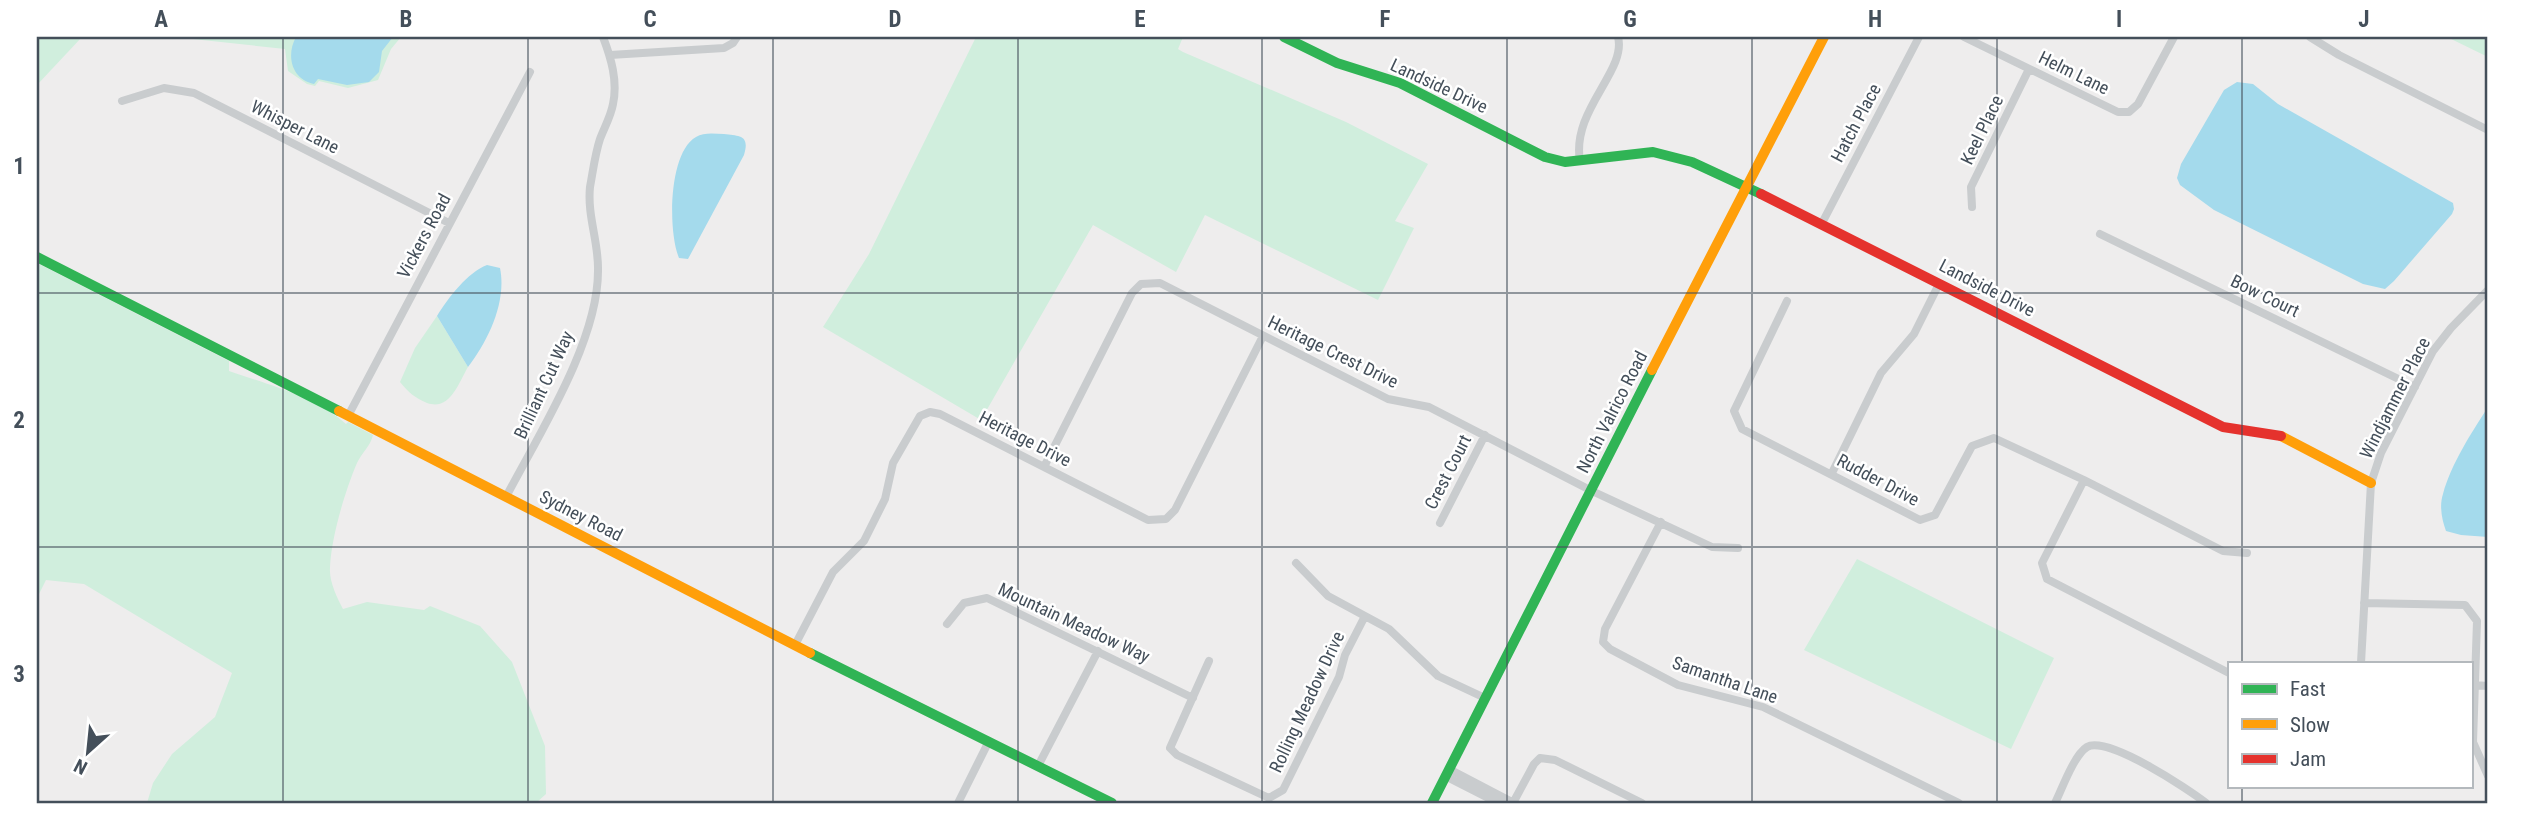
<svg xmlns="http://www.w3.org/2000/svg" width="2525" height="840" font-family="'Roboto Condensed',sans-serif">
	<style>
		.green { fill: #d0eedd }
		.water { fill: #a4daec }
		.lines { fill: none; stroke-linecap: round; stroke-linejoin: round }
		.street { stroke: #c9ccce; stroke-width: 8 }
		.fast { stroke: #30b455; stroke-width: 10 }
		.slow { stroke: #ff9f0a; stroke-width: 10 }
		.jam { stroke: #e5322d; stroke-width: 10 }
		.grid { fill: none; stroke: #444f5a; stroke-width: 2; stroke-opacity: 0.55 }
		.labels { text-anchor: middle; stroke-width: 5; stroke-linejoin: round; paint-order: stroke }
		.street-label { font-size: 18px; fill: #444f5a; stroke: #fff }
		.neatline { fill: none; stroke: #444f5a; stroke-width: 2.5 }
		.grid-label { font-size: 23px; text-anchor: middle; font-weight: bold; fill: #444f5a }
	</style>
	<rect width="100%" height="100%" fill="#eeeded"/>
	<path class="green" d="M37 37H82L37 85Z
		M174 37H401L391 49 378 80 348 88 319 81 315 86 307 84 288 71 285 49Z
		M976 37H1183L1178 49 1183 52 1346 122 1428 164 1395 221 1414 228 1378 300 1205 215 1176 272 1093 225 981 420 823 327 869 254Z
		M2447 37H2488V57Z
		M37 263 229 361V371C267 384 316 397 346 424L348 422 373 435C370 447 362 452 357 463 345 491 331 538 330 568 329 581 337 598 343 609L367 602 424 610 430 606 480 626 512 662 545 746 546 794 536 803H147L153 783 172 754 215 717 232 673 84 584 46 580 37 598Z
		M437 316 468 367C458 384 450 411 427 403 415 398 408 392 400 382L415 348Z
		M1857 559 2054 658 2011 749 1804 650Z"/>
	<path class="water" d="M296 37H393L382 51 379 72 369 82 347 85 318 79 314 84C291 79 286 55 296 37Z
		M2237 82 2253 84 2278 104 2453 203 2454 209 2452 214 2394 281 2385 289 2363 284 2214 210 2180 185 2177 178 2181 164 2224 90Z
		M724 134C740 136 750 135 744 155L688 259 679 258C668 232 668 153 696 137 704 132 715 134 724 134Z
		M487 265 500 268C507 302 488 341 468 367L437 316C448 298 468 272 487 265Z
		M2488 407V537L2461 535 2446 531C2442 520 2439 506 2443 494 2451 464 2472 432 2488 407Z"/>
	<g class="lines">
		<path class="street" d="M1964 37 2118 112H2129L2138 104 2174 37
			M2310 37 2339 55 2488 130
			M610 55 724 48 733 43 737 37
			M122 101 164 88 194 93 449 223
			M1580 161C1571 110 1627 71 1618 37
			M1972 207 1971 187 2029 69
			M1821 225 1919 37
			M2100 234 2415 387
			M1787 301 1734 411 1742 429 1920 520 1935 515 1972 446 1994 438 2084 480 2223 551 2247 553
			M348 416 530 72
			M1044 467 1132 293 1141 284 1160 283 1388 399 1429 407 1592 491 1712 547 1738 548
			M1832 473 1881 373 1914 334 1939 284
			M2084 480 2042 563 2047 579 2229 673
			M506 497C539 434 598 342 598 271 599 243 587 216 590 187 593 171 595 154 600 139 604 128 611 116 613 104 618 81 611 58 603 37
			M1661 522 1605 629 1603 642 1610 649 1678 685 1763 707 1959 803
			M1440 523 1485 435
			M1296 563 1328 596 1389 629 1438 676 1485 698
			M2364 603 2465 605 2477 621 2473 742 2488 776
			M947 624 964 603 987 598 1193 698
			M795 645 833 572 864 541 885 499 893 463 920 416 930 412 940 414 1148 520 1166 519 1175 510 1263 336
			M1209 661 1170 748 1177 755 1269 798 1283 790 1339 677 1345 655 1365 616
			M2361 663 2371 483 2381 453 2433 351 2451 328 2488 290
			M2474 685 2488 686
			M1038 766 1098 651
			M1449 769 1514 803
			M1445 776 1498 803
			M958 803 989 741
			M1513 803 1534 764 1540 758 1555 760 1642 803
			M2055 803C2062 789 2074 755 2087 747 2107 735 2188 789 2206 803"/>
		<path class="fast" d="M1284 37 1337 63 1400 83 1545 157 1565 162 1653 152 1692 162 1761 194
			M37 257 339 411
			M810 653 1112 803
			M1432 803 1652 370"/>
		<path class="slow" d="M1652 370 1824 37
			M339 411 810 653
			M2281 436 2371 483"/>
		<path class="jam" d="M1761 194 2223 427 2281 436"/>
	</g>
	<path class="grid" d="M283 37V803M528 37V803M773 37V803M1018 37V803M1262 37V803M1507 37V803M1752 37V803M1997 37V803M2242 37V663M37 293H2488M37 547H2488M2242 786V803"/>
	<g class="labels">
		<g class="street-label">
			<text transform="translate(2074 73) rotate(26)" y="6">Helm Lane</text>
			<text transform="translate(1439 86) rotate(25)" y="6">Landside Drive</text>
			<text transform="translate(1856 123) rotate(-62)" y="6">Hatch Place</text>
			<text transform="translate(295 127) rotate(27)" y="6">Whisper Lane</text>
			<text transform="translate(1982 130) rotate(-64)" y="6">Keel Place</text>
			<text transform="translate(424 236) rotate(-62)" y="6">Vickers Road</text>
			<text transform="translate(1987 288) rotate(27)" y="6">Landside Drive</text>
			<text transform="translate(2265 296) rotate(26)" y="6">Bow Court</text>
			<text transform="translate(1333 352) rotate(26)" y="6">Heritage Crest Drive</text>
			<text transform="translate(544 385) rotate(-65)" y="6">Brilliant Cut Way</text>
			<text transform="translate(2395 398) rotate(-63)" y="6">Windjammer Place</text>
			<text transform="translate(1612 412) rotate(-63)" y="6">North Valrico Road</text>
			<text transform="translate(1025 439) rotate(27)" y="6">Heritage Drive</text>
			<text transform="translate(1448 472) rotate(-63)" y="6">Crest Court</text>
			<text transform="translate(1878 480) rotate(28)" y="6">Rudder Drive</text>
			<text transform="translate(581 516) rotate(27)" y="6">Sydney Road</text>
			<text transform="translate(1074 623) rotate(25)" y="6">Mountain Meadow Way</text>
			<text transform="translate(1725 680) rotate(19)" y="6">Samantha Lane</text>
			<text transform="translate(1307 702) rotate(-65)" y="6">Rolling Meadow Drive</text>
		</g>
	</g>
	<rect width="2525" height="840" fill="none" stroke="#ffffff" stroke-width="77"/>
	<rect x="2228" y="662" width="245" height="126" fill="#ffffff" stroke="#b4b9bd" stroke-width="2"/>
	<rect x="2242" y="684" width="35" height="10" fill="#30b455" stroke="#b4b9bd" stroke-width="2"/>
	<text x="2290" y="696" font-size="21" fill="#444f5a">Fast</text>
	<rect x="2242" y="719" width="35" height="10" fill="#ff9f0a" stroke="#b4b9bd" stroke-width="2"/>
	<text x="2290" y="732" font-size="21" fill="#444f5a">Slow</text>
	<rect x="2242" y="754" width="35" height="10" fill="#e5322d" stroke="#b4b9bd" stroke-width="2"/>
	<text x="2290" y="766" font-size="21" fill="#444f5a">Jam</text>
	<g transform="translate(88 752) rotate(207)" stroke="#ffffff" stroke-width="5" paint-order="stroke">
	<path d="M0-5L12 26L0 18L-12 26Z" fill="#444f5a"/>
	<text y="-10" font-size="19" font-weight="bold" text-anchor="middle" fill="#444f5a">N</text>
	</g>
	<rect x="38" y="38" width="2448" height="764" class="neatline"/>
	<g class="grid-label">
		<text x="161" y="27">A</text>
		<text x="406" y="27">B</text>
		<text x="650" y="27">C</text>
		<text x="895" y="27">D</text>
		<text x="1140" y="27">E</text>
		<text x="1385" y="27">F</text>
		<text x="1630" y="27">G</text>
		<text x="1875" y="27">H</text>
		<text x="2119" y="27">I</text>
		<text x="2364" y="27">J</text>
		<text x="19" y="174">1</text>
		<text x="19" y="428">2</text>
		<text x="19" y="682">3</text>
	</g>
</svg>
